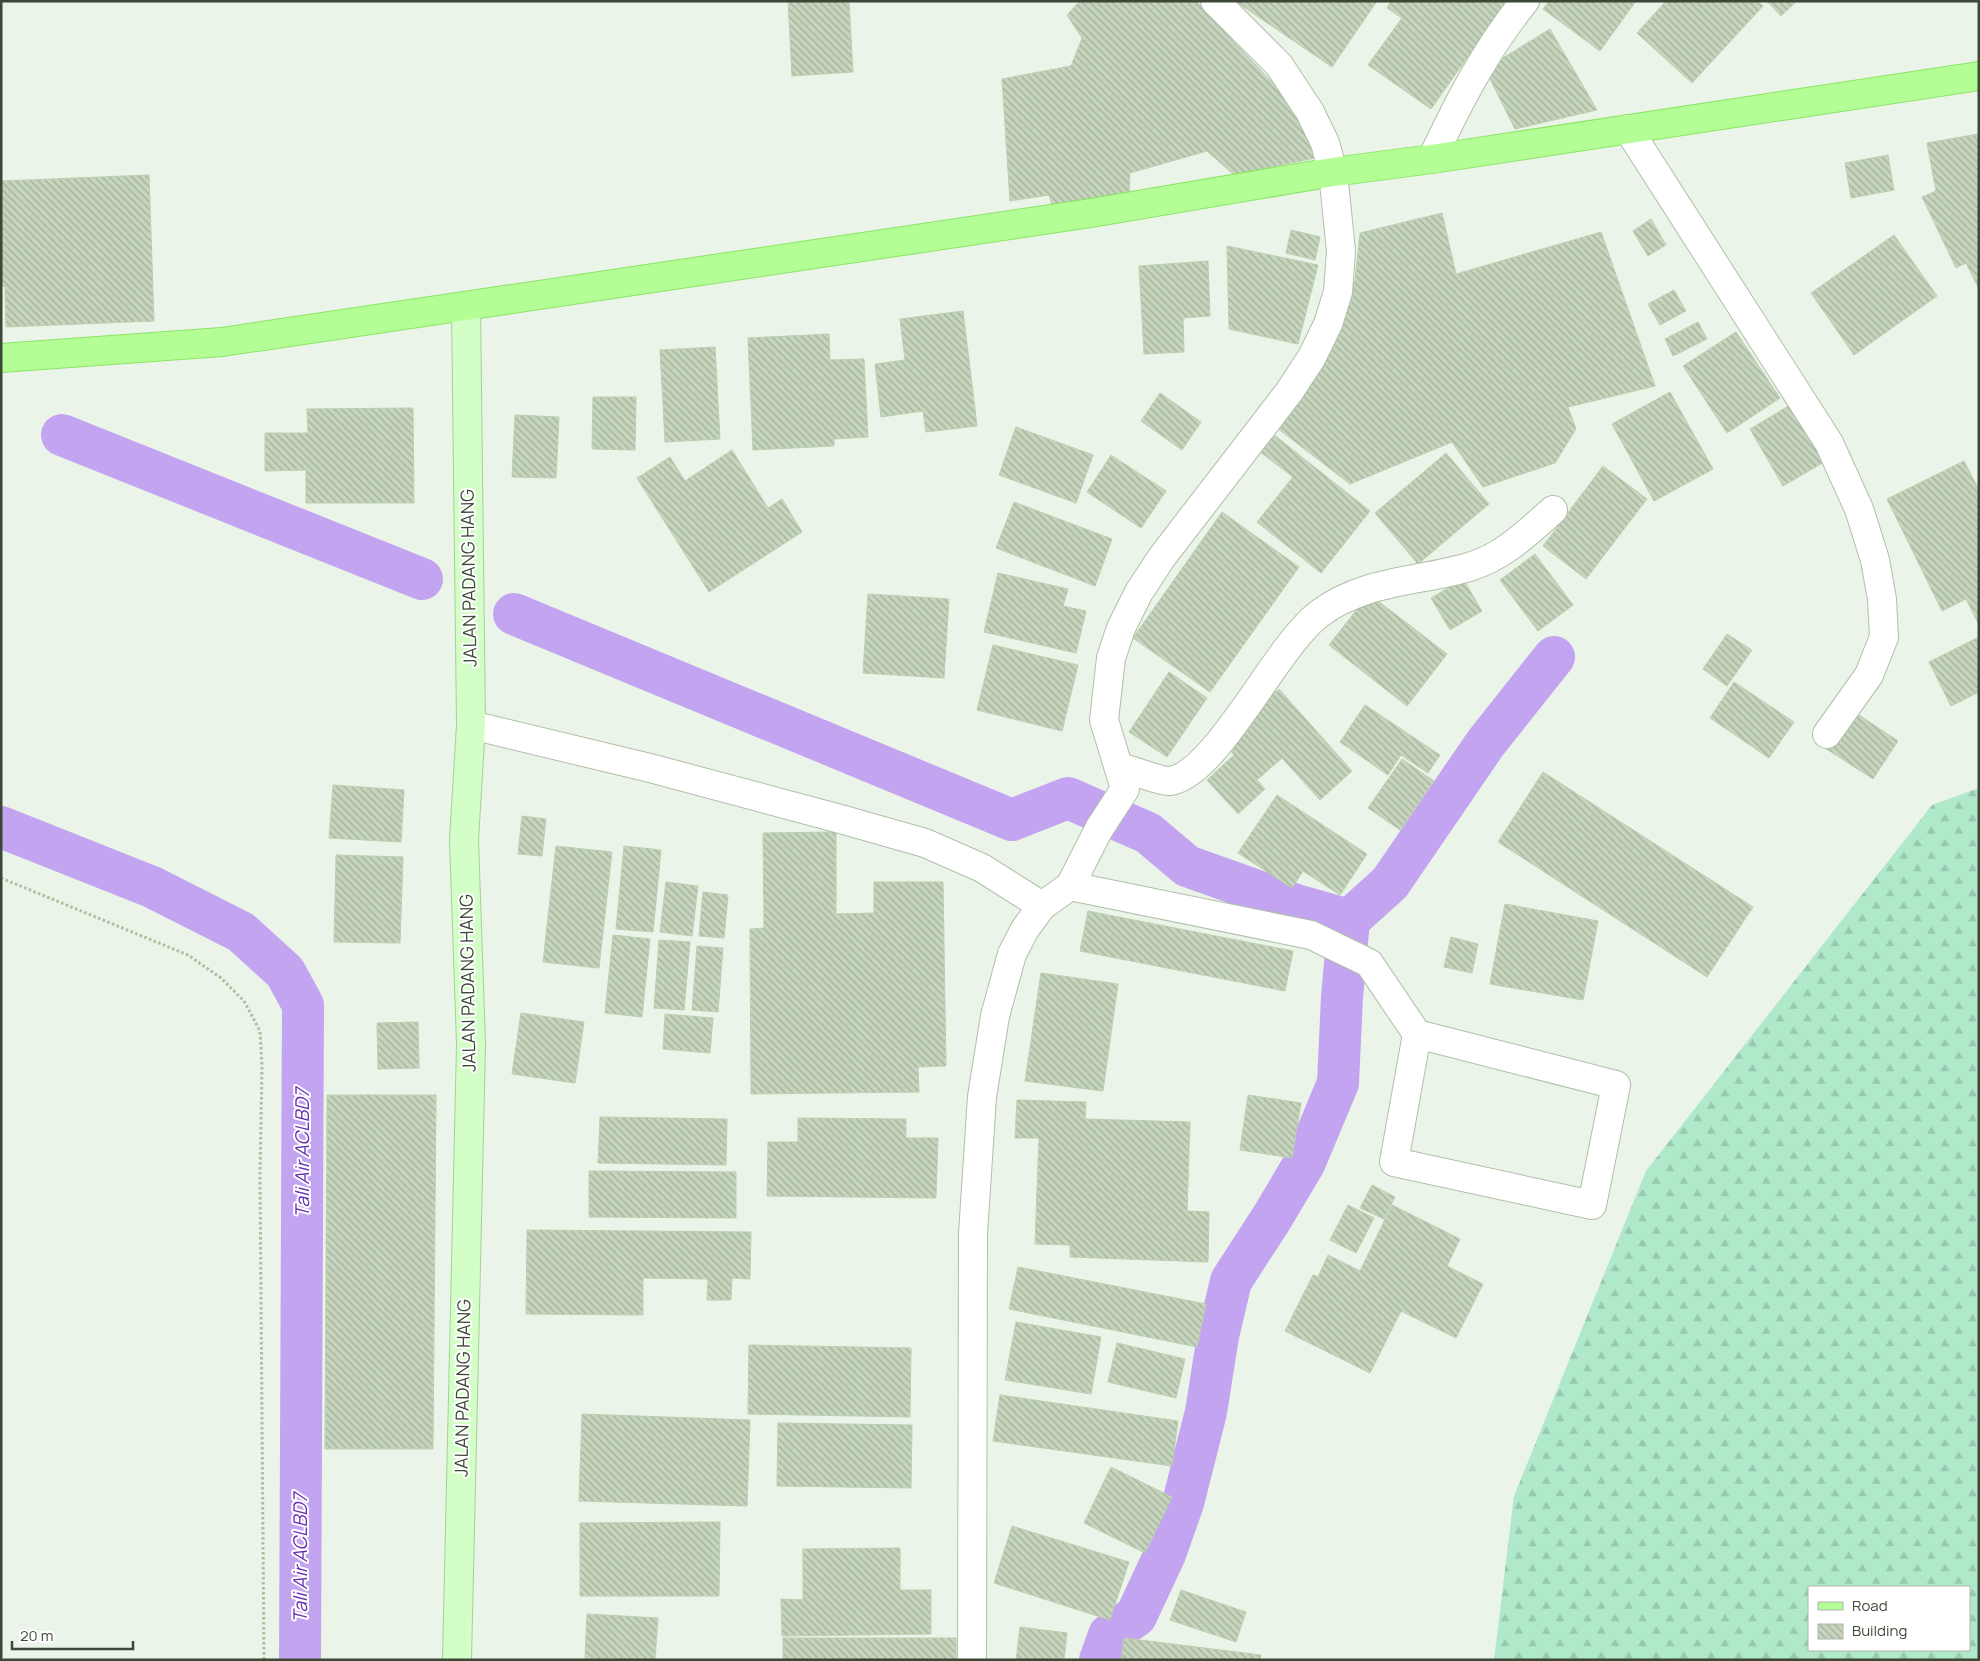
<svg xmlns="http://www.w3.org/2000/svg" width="1980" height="1661" font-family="Manrope,sans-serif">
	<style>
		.forest { fill: url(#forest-firs); fill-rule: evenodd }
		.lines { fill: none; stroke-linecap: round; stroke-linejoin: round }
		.canal { stroke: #c3a4f0; stroke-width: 42 }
		.building { fill: url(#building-back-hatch); stroke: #bdd0b0 }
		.minor-casing { stroke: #b1bfaa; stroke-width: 30 }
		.secondary-casing { stroke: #a4d195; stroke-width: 30 }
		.primary-casing { stroke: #8be465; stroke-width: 30 }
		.path { stroke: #a9c19b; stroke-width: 3; stroke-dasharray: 2.5 2.5; stroke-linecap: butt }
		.minor { stroke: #fff; stroke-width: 28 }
		.secondary { stroke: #d4fec7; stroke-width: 28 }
		.primary { stroke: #b4fe96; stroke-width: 28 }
		.labels { text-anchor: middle; stroke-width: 4; stroke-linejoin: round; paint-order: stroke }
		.street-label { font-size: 18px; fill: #3d4736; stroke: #fff }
		.water-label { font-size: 19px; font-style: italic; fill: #672fb3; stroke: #fff }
	</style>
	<defs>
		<pattern id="forest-firs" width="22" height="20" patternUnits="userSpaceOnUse" patternTransform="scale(1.25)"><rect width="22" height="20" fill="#b0e8ca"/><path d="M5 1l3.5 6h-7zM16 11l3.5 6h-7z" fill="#98c8ae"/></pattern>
		<pattern id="building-back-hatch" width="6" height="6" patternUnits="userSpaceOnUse" patternTransform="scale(1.25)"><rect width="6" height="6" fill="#c6d5bd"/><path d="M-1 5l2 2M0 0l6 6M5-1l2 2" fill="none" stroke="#a2af9a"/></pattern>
	</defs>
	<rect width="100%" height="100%" fill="#ebf4e8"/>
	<path class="forest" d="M1979 788V1660H1494L1514 1496 1646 1171 1932 805ZM1809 1587H1969V1650H1809Z"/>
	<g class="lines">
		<path class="canal" d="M62 435 422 579
			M514 614 1012 820 1068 798 1148 833 1187 866 1296 905 1349 920
			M1 827 152 887 241 932 285 972 303 1005 300 1660
			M1100 1660 1109 1635 1136 1616 1165 1554 1183 1503 1206 1412 1218 1336 1231 1281 1273 1216 1305 1162 1338 1083 1342 997 1349 920 1390 883 1485 744 1554 657"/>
	</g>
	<path class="building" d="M788 1H849L853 72 792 76Z
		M1080 1H1196L1297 109 1315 158 1234 175 1207 151 1130 173 1129 197 1053 208 1049 195 1010 201 1002 79 1071 66 1082 38 1067 15Z
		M1235 1H1377L1332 67Z
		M1391 1H1501L1505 4 1431 109 1368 65 1402 18 1387 8Z
		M1549 1H1636L1600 51 1543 9Z
		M1666 1H1757L1763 6 1692 83 1637 33Z
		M1767 1H1797L1781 16Z
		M1550 29 1597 110 1515 129 1485 69Z
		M1978 134 1979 139V289L1966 263 1956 268 1922 197 1936 191 1927 143Z
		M1888 155 1894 190 1851 198 1845 163Z
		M149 175 154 321 6 327 5 286 1 287V181Z
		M1442 213 1456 274 1601 232 1655 386 1568 407 1576 429 1555 463 1483 487 1452 442 1350 484 1277 428 1342 323 1355 280 1360 233Z
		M1651 219 1666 245 1648 256 1633 231Z
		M1291 230 1320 237 1315 260 1286 253Z
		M1894 235 1937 296 1854 355 1811 293Z
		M1227 246 1318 265 1298 344 1229 329Z
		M1208 261 1210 316 1183 318 1184 352 1144 354 1139 266Z
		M1674 290 1686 311 1660 325 1648 304Z
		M963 311 977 426 926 432 923 411 881 417 875 364 905 360 900 319Z
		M1698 322 1707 339 1673 356 1665 339Z
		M1736 332 1780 398 1727 433 1683 366Z
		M829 334 830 360 864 359 868 437 834 439V446L753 450 748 338Z
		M715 347 720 439 665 442 660 350Z
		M1670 392 1713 469 1654 501 1612 424Z
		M1160 393 1201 422 1182 450 1141 421Z
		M593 397H636L635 450 592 449Z
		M1792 404 1826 461 1783 486 1750 429Z
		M413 408 414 503H306V470L265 471V433H308L307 409Z
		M515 415 559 417 556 478 512 477Z
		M1016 427 1093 455 1076 503 999 475Z
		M1273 434 1370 511 1321 573 1257 522 1293 477 1259 451Z
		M732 450 768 508 782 499 802 532 709 592 637 478 670 457 685 481Z
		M1446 453 1489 504 1418 564 1375 513Z
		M1111 455 1166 491 1141 528 1087 492Z
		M1964 461 1979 490V625L1966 599 1942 611 1887 499Z
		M1603 466 1647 499 1586 579 1543 546Z
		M1014 502 1112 539 1095 586 996 548Z
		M1222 512 1299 567 1210 692 1133 638Z
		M1535 554 1573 605 1538 631 1500 580Z
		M998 573 1068 589 1063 606 1086 611 1076 653 984 632Z
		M1463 579 1482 611 1450 630 1431 598Z
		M868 594 949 599 944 678 863 673Z
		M1369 594 1447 654 1407 706 1329 645Z
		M1727 634 1752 650 1727 686 1703 669Z
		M1977 638 1979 641V692L1951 706 1929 662Z
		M993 645 1078 665 1062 731 977 710Z
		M1169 672 1207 698 1167 757 1129 732Z
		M1734 682 1794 722 1769 758 1710 718Z
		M1279 689 1352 771 1320 800 1282 758 1257 780 1265 789 1238 814 1207 780 1234 755 1228 747 1252 725 1246 718Z
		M1365 705 1440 755 1428 773 1401 755 1388 775 1340 742Z
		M1850 709 1898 741 1873 779 1825 748Z
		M1402 759 1434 781 1400 830 1368 808Z
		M1543 772 1753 907 1707 977 1498 842Z
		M333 785 404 790 401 842 329 838Z
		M1277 795 1367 854 1340 895 1303 871 1292 888 1238 853Z
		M522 816 546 819 542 856 518 854Z
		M836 832V914L874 913V882H943L946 1066 918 1067 919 1092 751 1094 750 929 764 928 763 833Z
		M556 846 612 852 599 968 543 962Z
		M624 846 661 850 653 932 616 929Z
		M336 855 403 857 400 943 334 942Z
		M666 882 698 886 692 936 660 932Z
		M703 892 728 895 724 938 699 936Z
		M1505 904 1598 921 1583 1000 1490 984Z
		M1088 911 1293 951 1285 991 1080 951Z
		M613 935 650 939 642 1017 605 1013Z
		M1451 937 1478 944 1472 973 1444 967Z
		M659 940 690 942 684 1010 654 1008Z
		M697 946 723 948 718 1012 692 1010Z
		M1041 973 1118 984 1103 1091 1025 1081Z
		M521 1013 584 1022 575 1083 512 1074Z
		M665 1014 713 1018 710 1053 663 1049Z
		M418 1022 419 1068 378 1069 377 1023Z
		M327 1095H436L433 1449H325Z
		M1248 1095 1301 1103 1292 1158 1240 1150Z
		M1017 1100 1086 1102 1085 1119 1190 1122 1187 1211 1209 1212 1208 1262 1070 1257V1245L1035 1244 1039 1138H1015Z
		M600 1117 727 1119 726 1165 598 1163Z
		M798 1118 906 1119V1138H938L936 1198 767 1196 768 1142H798Z
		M589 1171 736 1172V1218L589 1217Z
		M1372 1185 1395 1197 1384 1219 1360 1208Z
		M1348 1205 1374 1218 1356 1253 1330 1240Z
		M1392 1205 1460 1239 1447 1266 1483 1284 1456 1338 1401 1311 1370 1373 1285 1331 1313 1275 1318 1277 1328 1255 1360 1271Z
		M527 1230 751 1232 750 1279 732 1278 731 1300H707L708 1279 643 1278V1315L526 1314Z
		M1018 1267 1206 1304 1197 1347 1009 1309Z
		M1016 1322 1101 1337 1091 1394 1005 1380Z
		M1117 1343 1185 1359 1176 1398 1108 1382Z
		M749 1345 911 1348 910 1417 748 1414Z
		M1000 1395 1178 1421 1172 1466 993 1441Z
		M582 1414 750 1420 747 1506 579 1501Z
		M778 1423 912 1425 911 1488 777 1486Z
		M1111 1467 1172 1497 1145 1553 1084 1523Z
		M720 1522 719 1596H580V1523Z
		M1012 1526 1129 1562 1110 1620 994 1583Z
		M900 1548V1590H931V1634L782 1636 781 1599 803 1600V1549Z
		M1181 1590 1246 1612 1236 1642 1170 1620Z
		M587 1614 658 1618 655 1660 585 1658Z
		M1020 1627 1067 1633 1064 1660H1016Z
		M783 1638H956V1660H783Z
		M1124 1638 1261 1655 1260 1660H1121Z"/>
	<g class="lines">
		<g class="minor-casing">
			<path id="minor" d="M1628 129 1829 443 1859 509 1875 560 1882 599 1884 637 1869 675 1827 734
				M1432 159C1458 103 1486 49 1525 1
				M471 725 650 768 844 820 925 843 982 868 1042 906
				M1119 767C1129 769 1162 782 1170 781 1217 774 1276 646 1319 614 1364 580 1418 582 1469 567 1503 557 1527 533 1553 510
				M1070 886 1311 935 1369 963 1417 1034 1616 1085 1592 1205 1394 1162 1417 1034
				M972 1660 973 1234 982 1097 995 1016 1012 954 1025 929 1042 906 1070 886 1099 829 1125 789 1104 720 1111 658 1121 628 1139 592 1162 557 1289 392 1312 357 1328 324 1338 292 1341 251 1333 172 1325 143 1310 112 1279 65 1215 1"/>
		</g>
		<g class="secondary-casing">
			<path id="secondary" d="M457 1660 471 1044 464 840 471 725 466 306"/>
		</g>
		<g class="primary-casing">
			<path id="primary" d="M1 358 222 342 1091 213 1333 172 1432 159 1979 76"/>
		</g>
		<path class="path" d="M1 878 188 955 221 978 244 1001 260 1031 262 1066 260 1176 264 1660"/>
		<use href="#minor" class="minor"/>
		<use href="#secondary" class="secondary"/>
		<use href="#primary" class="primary"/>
	</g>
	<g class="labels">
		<g class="street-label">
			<text transform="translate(469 578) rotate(-91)" y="6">JALAN PADANG HANG</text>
			<text transform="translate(468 983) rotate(-91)" y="6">JALAN PADANG HANG</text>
			<text transform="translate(463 1388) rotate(-89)" y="6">JALAN PADANG HANG</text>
		</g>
		<g class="water-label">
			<text transform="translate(302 1153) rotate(-90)" y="7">Tali Air ACLBD7</text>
			<text transform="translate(300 1558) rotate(-90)" y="7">Tali Air ACLBD7</text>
		</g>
	</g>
	<rect width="1980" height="1661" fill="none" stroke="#3d4736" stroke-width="5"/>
	<rect x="1808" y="1586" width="162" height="65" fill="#ffffff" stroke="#b1b5af"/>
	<rect x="1818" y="1602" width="25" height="8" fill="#b4fe96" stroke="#b1b5af"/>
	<text x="1852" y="1611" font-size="15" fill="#3d4736">Road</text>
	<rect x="1818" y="1624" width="25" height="15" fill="url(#building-back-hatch)" stroke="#b1b5af"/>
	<text x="1852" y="1636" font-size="15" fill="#3d4736">Building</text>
	<path d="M12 1641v8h121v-8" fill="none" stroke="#3d4736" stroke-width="2.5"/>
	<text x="20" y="1641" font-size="15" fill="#3d4736" stroke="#ffffff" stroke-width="4" paint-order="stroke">20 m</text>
</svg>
